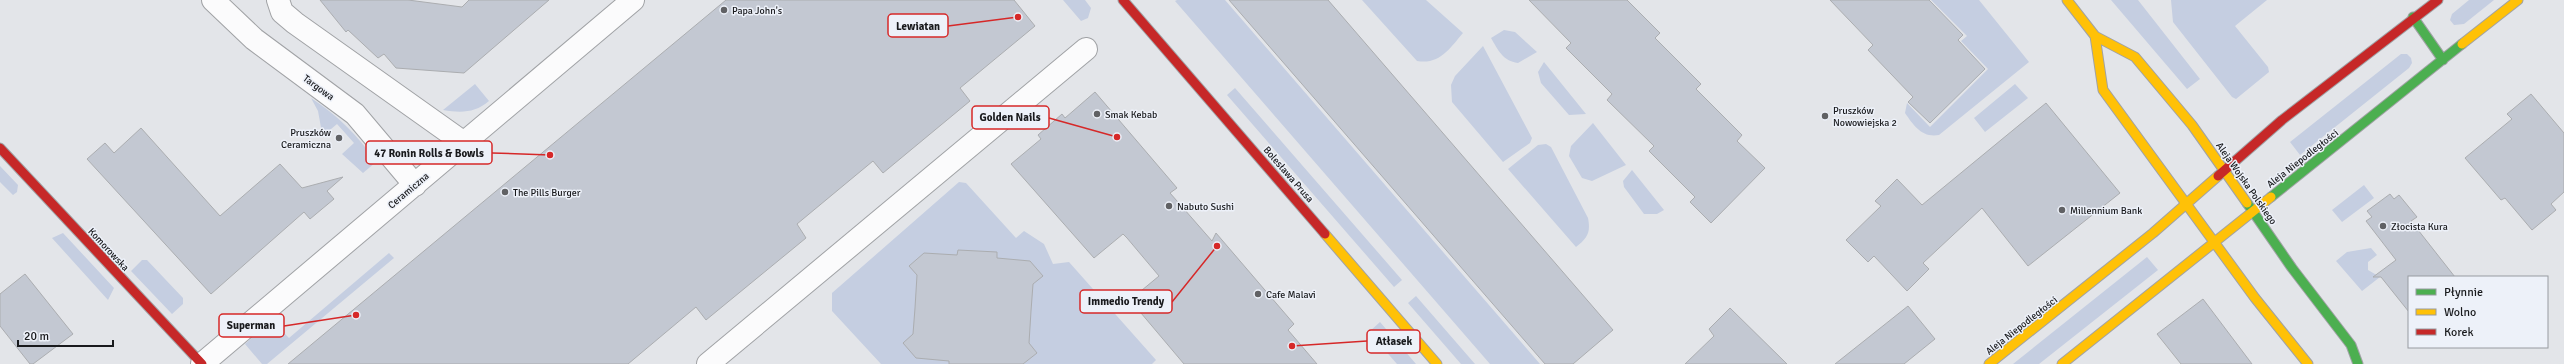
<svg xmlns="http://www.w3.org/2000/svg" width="2564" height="364" font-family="Signika,sans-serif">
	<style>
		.green { fill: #c5cee1 }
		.building { fill: #c3c8d2; stroke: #abadb0 }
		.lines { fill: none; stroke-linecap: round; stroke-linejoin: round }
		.street-casing { stroke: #a0a2a5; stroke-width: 24 }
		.fast-casing { stroke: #a0a2a5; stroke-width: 11 }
		.slow-casing { stroke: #a0a2a5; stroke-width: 11 }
		.jam-casing { stroke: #a0a2a5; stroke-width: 11 }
		.street { stroke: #fbfbfc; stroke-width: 22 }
		.fast { stroke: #4caf50; stroke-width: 9 }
		.slow { stroke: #ffc107; stroke-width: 9 }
		.jam { stroke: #c62828; stroke-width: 9 }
		.poi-dot { fill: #606164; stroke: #edf1f9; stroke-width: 1.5 }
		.labels { text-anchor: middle; stroke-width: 3; stroke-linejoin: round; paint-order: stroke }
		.poi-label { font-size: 10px; fill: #191a1d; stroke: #edf1f9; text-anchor: start }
		.street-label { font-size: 10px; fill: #191a1d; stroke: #edf1f9 }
		.leader { fill: none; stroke: #d62828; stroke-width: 1.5 }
		.callout-dot { fill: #d62828; stroke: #edf1f9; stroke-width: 1.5 }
		.callout { fill: #edf1f9; stroke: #d62828; stroke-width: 1.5 }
		.callout-label { font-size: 11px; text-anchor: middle; font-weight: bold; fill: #191a1d }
	</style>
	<rect width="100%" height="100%" fill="#e3e5e9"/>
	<path class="green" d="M1063 0H1085L1091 8 1088 18 1081 21Z
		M1177 0H1225L1540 364H1490L1175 1Z
		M1362 0H1426L1463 33C1450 48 1440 65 1417 61Z
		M1931 0H1979L2029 62 1939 135C1922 138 1914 126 1905 113L1907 103 1930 127 1988 69 1961 41 1967 36Z
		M2111 0H2138L2200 79 2187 89Z
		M2171 0H2267L2235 26 2268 67 2269 72 2236 99 2232 97 2173 22Z
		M2469 0H2494L2464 24 2454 25 2450 20 2452 14Z
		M1504 30 1515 32 1537 52 1518 63C1503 61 1498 50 1491 38Z
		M1483 46 1532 138 1530 143 1503 162 1452 102 1451 85 1455 76Z
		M2401 54H2407L2411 58 2412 63 2409 68 2300 155 2290 142Z
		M1544 62 1586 114 1569 115 1541 83 1538 72Z
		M475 84 489 101C475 113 461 113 443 110Z
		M2015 84 2028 98 1985 132 1974 118Z
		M1235 88 1402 280 1394 287 1227 95Z
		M311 98C338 116 358 135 376 162L363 173 342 154 354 143 337 124 324 135 322 133 318 111Z
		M1593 123 1626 165 1592 181 1582 178 1569 156 1571 146Z
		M1546 144 1551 147 1588 218C1591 233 1587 238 1576 247L1508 169 1538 145Z
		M0 166 18 185 17 192 13 195 0 182Z
		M1632 170 1664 210 1657 214H1644L1624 187 1623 181Z
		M959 182 966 183 1016 238 1024 231 1044 244 1053 264 1069 262 1156 360 1152 364H881L832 311V293Z
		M2364 185 2374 198 2342 222 2332 210Z
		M63 233 114 288 108 300 52 238Z
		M2371 248 2377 255 2368 262V270L2380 277 2362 291 2336 261 2347 252Z
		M389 253 394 258 267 364H262L245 344C266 326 267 315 289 338Z
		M2147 257 2158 270 2039 364H2013Z
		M142 260H147L183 298V304L172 314 131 271Z
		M1416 296 1475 364H1461L1408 303Z
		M1380 322 1416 364H1397L1369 332Z"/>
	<path class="building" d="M320 0H408L462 7 469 0H549L464 73 396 68 384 54 378 58 348 30 346 32Z
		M726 0H1014L1035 26 960 88 970 101 883 173 873 161 797 224 806 238 706 320 696 307 628 364H288Z
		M1229 0H1328L1613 330 1573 364H1545Z
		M1529 0H1627L1660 33 1655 38 1701 84 1696 89 1742 135 1737 141 1765 168 1711 223 1690 202 1695 197 1649 151 1654 146 1607 100 1612 94 1566 48 1571 43Z
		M1830 0H1929L1963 35 1958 40 1985 69 1930 123 1908 102 1913 97 1868 50 1873 45Z
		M1095 92 1177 188 1170 193 1212 241 1216 233 1294 324 1288 330 1317 364H1184L1130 300 1159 276 1127 238 1123 234 1094 258 1011 164 1041 139 1038 135 1062 114 1065 118Z
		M2531 94 2564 133V192L2551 204 2556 210 2532 230 2505 198 2501 200 2465 158 2512 119 2507 114Z
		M2046 103 2120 193 2028 266 1982 208 1923 263 1929 269 1907 291 1874 256 1868 262 1846 240 1881 206 1875 201 1897 179 1922 205Z
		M141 128 220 216 280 164 302 188 343 177 327 191 334 199 310 219 304 212 211 294 87 159 105 143 114 153Z
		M2390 194 2394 199 2399 195 2417 217 2411 221 2455 277H2409V312L2381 277H2373L2396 260 2366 221 2372 217 2367 211Z
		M958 250 997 252V258L1030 261 1043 276 1033 284 1031 311 1029 343 1037 353 1023 364H949V361L916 358 903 343 913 334 915 308 917 275 909 266 924 253 957 255Z
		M25 274 73 334 33 364H30L0 326V294Z
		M2203 299 2252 364H2181L2157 334Z
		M1908 306 1935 339 1904 364H1835Z
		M1730 308 1787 364H1685L1714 336 1709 329Z"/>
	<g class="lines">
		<g class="street-casing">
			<path id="street" d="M213 0 254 39 355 114 415 185
				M278 0 282 12 295 23 464 143
				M202 364 633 0
				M708 364 1086 49"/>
		</g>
		<g class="fast-casing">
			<path id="fast" d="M2413 17 2443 60
				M2271 197 2462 44
				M2247 203 2292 268 2351 345 2358 364"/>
		</g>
		<g class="slow-casing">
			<path id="slow" d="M2067 0 2095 36 2135 57 2192 125 2247 203
				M2095 36 2103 90 2255 298 2308 364
				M2462 44 2518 0
				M1325 234 1437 364
				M1989 364 2153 233 2218 176
				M2062 364 2271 197"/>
		</g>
		<g class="jam-casing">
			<path id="jam" d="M1123 0 1325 234
				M0 148 202 364
				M2218 176 2282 120 2438 0"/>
		</g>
		<use href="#street" class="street"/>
		<use href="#fast" class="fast"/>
		<use href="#slow" class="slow"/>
		<use href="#jam" class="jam"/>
	</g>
	<g class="poi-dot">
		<circle cx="724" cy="10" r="4"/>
		<circle cx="1097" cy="114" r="4"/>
		<circle cx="1825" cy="116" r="4"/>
		<circle cx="339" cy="138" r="4"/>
		<circle cx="505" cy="192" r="4"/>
		<circle cx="1169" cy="206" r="4"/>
		<circle cx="2062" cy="210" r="4"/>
		<circle cx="2383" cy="226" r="4"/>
		<circle cx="1258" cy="294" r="4"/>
	</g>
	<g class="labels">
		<g class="poi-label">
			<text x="732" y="14">Papa John's</text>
			<text x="1833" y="114">Pruszków<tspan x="1833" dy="12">Nowowiejska 2</tspan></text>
			<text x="1105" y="118">Smak Kebab</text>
			<text x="331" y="136" text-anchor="end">Pruszków<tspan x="331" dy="12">Ceramiczna</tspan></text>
			<text x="513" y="196">The Pills Burger</text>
			<text x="1177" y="210">Nabuto Sushi</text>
			<text x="2070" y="214">Millennium Bank</text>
			<text x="2391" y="230">Złocista Kura</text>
			<text x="1266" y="298">Cafe Malavi</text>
		</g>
		<g class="street-label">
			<text transform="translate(319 87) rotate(36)" y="4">Targowa</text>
			<text transform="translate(2302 158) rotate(-38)" y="4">Aleja Niepodległości</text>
			<text transform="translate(1289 174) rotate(49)" y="4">Bolesława Prusa</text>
			<text transform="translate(2247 183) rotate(55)" y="4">Aleja Wojska Polskiego</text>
			<text transform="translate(408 190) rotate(-40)" y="4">Ceramiczna</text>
			<text transform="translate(109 249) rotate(47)" y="4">Komorowska</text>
			<text transform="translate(2021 325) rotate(-38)" y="4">Aleja Niepodległości</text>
		</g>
	</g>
	<path class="leader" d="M1018 17L948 26M1117 137L1049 118M550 155L492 153M1217 246L1172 302M356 315L284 326M1292 346L1367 341"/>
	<g class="callout-dot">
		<circle cx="1018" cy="17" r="4"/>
		<circle cx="1117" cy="137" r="4"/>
		<circle cx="550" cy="155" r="4"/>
		<circle cx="1217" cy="246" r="4"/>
		<circle cx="356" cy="315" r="4"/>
		<circle cx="1292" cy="346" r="4"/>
	</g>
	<g class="callout">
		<rect x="888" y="14" width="60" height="23" rx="4"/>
		<rect x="972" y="106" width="77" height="23" rx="4"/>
		<rect x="366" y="141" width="126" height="23" rx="4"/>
		<rect x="1080" y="290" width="92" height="23" rx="4"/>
		<rect x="219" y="314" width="65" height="23" rx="4"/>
		<rect x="1367" y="330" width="53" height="23" rx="4"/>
	</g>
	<g class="callout-label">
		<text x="918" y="30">Lewiatan</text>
		<text x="1010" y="121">Golden Nails</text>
		<text x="429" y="157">47 Ronin Rolls &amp; Bowls</text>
		<text x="1126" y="305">Immedio Trendy</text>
		<text x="251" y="329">Superman</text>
		<text x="1394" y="345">Atłasek</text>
	</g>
	<rect x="2408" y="276" width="140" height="72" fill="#edf1f9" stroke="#989ba1"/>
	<rect x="2416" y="289" width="20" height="6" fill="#4caf50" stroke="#989ba1"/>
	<text x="2444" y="296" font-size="12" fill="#191a1d">Płynnie</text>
	<rect x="2416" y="309" width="20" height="6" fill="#ffc107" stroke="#989ba1"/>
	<text x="2444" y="316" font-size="12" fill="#191a1d">Wolno</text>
	<rect x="2416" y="329" width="20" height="6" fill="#c62828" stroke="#989ba1"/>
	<text x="2444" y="336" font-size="12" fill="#191a1d">Korek</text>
	<path d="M18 340v6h95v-6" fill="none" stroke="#191a1d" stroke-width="2"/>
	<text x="24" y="340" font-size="12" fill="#191a1d" stroke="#edf1f9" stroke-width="3" paint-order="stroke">20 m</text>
</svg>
